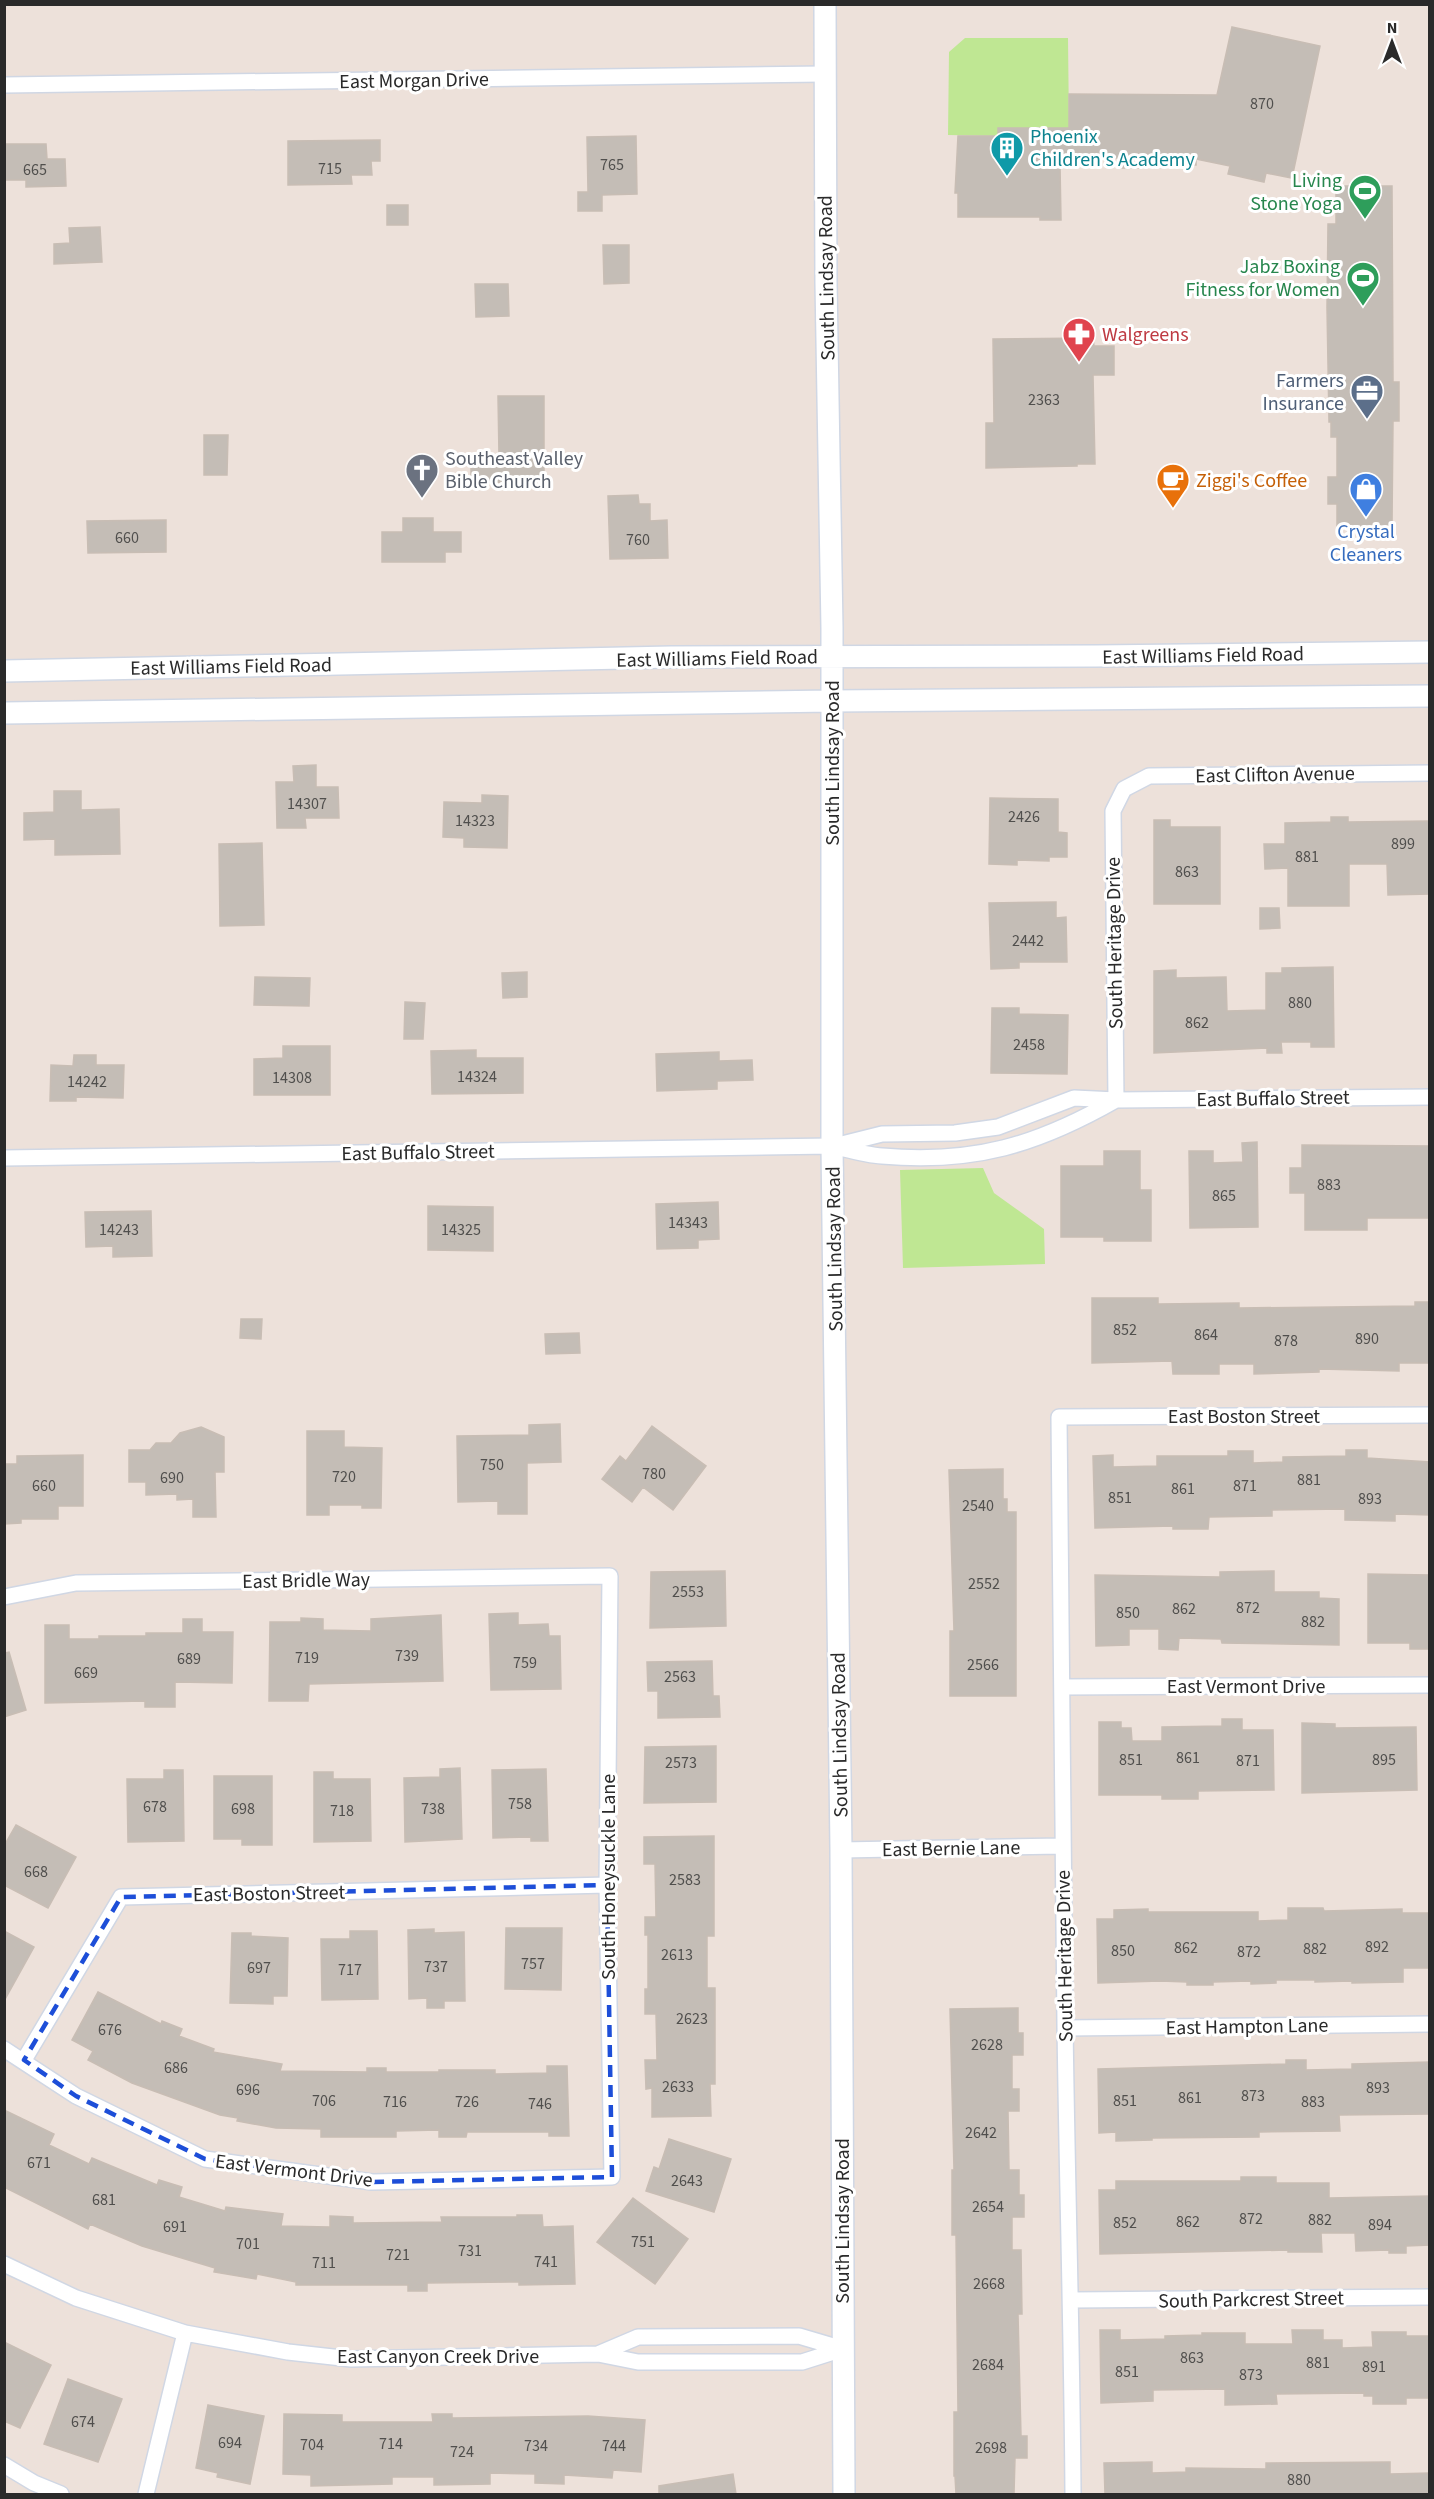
<svg xmlns="http://www.w3.org/2000/svg" width="1434" height="2499" font-family="'Source Sans 3',sans-serif">
	<style>
		.green { fill: #bfe793 }
		.building { fill: #c4bdb6; stroke: #c8bdb4; stroke-width: 1.5 }
		.lines { fill: none; stroke-linecap: round; stroke-linejoin: round }
		.minor-casing { stroke: #d0d7e4; stroke-width: 18 }
		.secondary-casing { stroke: #d0d7e4; stroke-width: 24 }
		.minor { stroke: #fff; stroke-width: 15 }
		.secondary { stroke: #fff; stroke-width: 21 }
		.marked { fill: none; stroke: #1d4ed8; stroke-width: 4.5; stroke-dasharray: 12 8; stroke-linejoin: round }
		.labels { text-anchor: middle; stroke-width: 6; stroke-linejoin: round; paint-order: stroke }
		.number-label { font-size: 16px; fill: #504f4d }
		.street-label { font-size: 20px; fill: #2a2a2a; stroke: #fff }
		.culture-label { font-size: 20px; fill: #0d838f; stroke: #fff; text-anchor: start }
		.leisure-label { font-size: 20px; fill: #27864d; stroke: #fff; text-anchor: end }
		.health-label { font-size: 20px; fill: #be3a42; stroke: #fff; text-anchor: start }
		.service-label { font-size: 20px; fill: #4e5e75; stroke: #fff; text-anchor: end }
		.worship-label { font-size: 20px; fill: #5b616d; stroke: #fff; text-anchor: start }
		.food-label { font-size: 20px; fill: #c56008; stroke: #fff; text-anchor: start }
		.shop-label { font-size: 20px; fill: #366cbe; stroke: #fff }
	</style>
	<rect width="100%" height="100%" fill="#ede1da"/>
	<path class="green" d="M965 38H1068L1069 128H998V136L948 135 949 52Z
		M983 1168 994 1193 1044 1229 1045 1264 903 1268 900 1170Z"/>
	<path class="building" d="M1232 27 1320 46 1292 178 1266 173 1264 182 1228 174 1230 166 1196 159V165H1175V158H1145V168H1120V158H1089V165H1060L1061 220H1040V217H958V193H955L958 136H998V128H1069V94L1217 95Z
		M636 136 637 194 602 195V211H578V192H588L587 137Z
		M380 140V161H371L372 175H351L352 184 288 185V141Z
		M5 144H46L47 159H65L66 186 26 187V180H4Z
		M1336 186H1392L1393 382H1399V421H1393L1392 526H1375V533H1358V526H1337V504H1328V477H1337V437H1331V422H1329L1327 308 1328 224H1336Z
		M387 205H408V225H387Z
		M100 227 102 262 54 264V244L70 243 69 228Z
		M603 245H629V283L604 284Z
		M475 284H508L509 316 476 317Z
		M1093 338 1094 346H1114V375H1093L1095 464H1077V466L986 468V423H994L993 339Z
		M498 396H544V482L471 483V455L499 456Z
		M204 435H228L227 475H204Z
		M638 495 639 504H650V521L667 520 668 558 610 559 608 496Z
		M403 518H433V532H461V552H445V562H382V532H403Z
		M166 520V552L88 553 87 521Z
		M316 765V787H338L339 818H305L306 828H277L276 782H294L293 766Z
		M54 791H81V810L119 809 120 854 55 855V839L24 840V813L54 812Z
		M482 795 508 796 507 848 464 847V838L443 837 444 802 482 803Z
		M990 798 1058 799V832L1067 833V857H1049V861L1017 860V865L989 864Z
		M1331 817H1348V822L1430 821V894L1388 895 1387 864H1349V906H1288V868L1265 869 1264 844H1285V823L1331 822Z
		M1154 820H1170V827H1220V904H1154Z
		M262 843 264 925 220 926 219 844Z
		M1056 902V918L1066 917 1067 962H1019V968L991 969 989 903Z
		M1260 908H1279L1280 928 1260 929Z
		M1333 967 1334 1047H1311V1042H1281L1282 1053H1267V1048L1154 1053V971L1176 970V978L1226 977 1227 1011 1266 1010V973H1282V968Z
		M527 972V997L503 998 502 973Z
		M255 977 310 978 309 1006 254 1005Z
		M405 1002 425 1003 423 1039H404Z
		M992 1008H1019V1014L1068 1015 1067 1074 991 1073Z
		M283 1046H330V1095H254V1059L283 1058Z
		M476 1050V1058H523V1093L432 1094 431 1051Z
		M719 1052V1061L752 1060 753 1080 717 1081V1089L657 1091 656 1054Z
		M74 1055H96V1065H124L123 1098 76 1097V1101H50L51 1065 73 1066Z
		M1257 1142 1258 1227 1190 1228 1189 1151H1213V1163L1243 1162 1242 1143Z
		M1302 1145 1430 1146V1218H1367V1230H1305V1193H1290V1168H1302Z
		M1104 1151H1140V1190H1151V1241H1104V1237H1061V1166H1104Z
		M718 1202 719 1239 698 1240V1248L657 1249 656 1204Z
		M428 1206 493 1207V1251L428 1250Z
		M151 1211 152 1256 113 1257V1246L86 1247 85 1212Z
		M1092 1298H1158V1304L1239 1303V1308L1415 1306V1302H1430V1363H1399V1371L1319 1369V1372L1254 1374V1364H1219V1374H1173L1172 1361 1092 1363Z
		M241 1319H262L261 1339 240 1338Z
		M579 1333 580 1353 546 1354 545 1334Z
		M560 1424 561 1462 527 1463V1514H498V1501L458 1502 457 1436 529 1435V1425Z
		M652 1426 706 1466 673 1510 643 1487 632 1502 602 1479 620 1456 626 1461Z
		M201 1427 224 1437V1472H215L216 1517H193V1499L177 1500V1494L146 1495V1482H129V1450H150L156 1443H171L180 1433Z
		M307 1431H344V1447L382 1448 381 1508H362V1505H329V1515H307Z
		M1346 1450H1367V1458L1430 1462V1515L1395 1514V1521L1345 1520V1509L1272 1510V1516L1209 1517 1208 1529H1173V1526L1095 1528 1093 1456 1113 1455V1467L1157 1466V1456H1228V1451H1253V1463L1283 1462V1457L1346 1456Z
		M83 1455V1506H58V1519H21V1523L4 1524V1464H17V1456Z
		M1003 1469V1499H1007V1512H1016V1696H950V1631H954L949 1470Z
		M725 1571 726 1626 650 1628 651 1572Z
		M1274 1571V1592H1319V1598L1339 1599V1645L1222 1643 1221 1639 1179 1638 1178 1650 1159 1649V1629H1129V1645L1096 1646 1095 1575 1220 1577V1572Z
		M1368 1574 1430 1575V1649H1410V1643H1368Z
		M518 1613V1625L548 1624 549 1636H560L561 1689 491 1690 489 1614Z
		M441 1615 443 1681 309 1684 308 1701H269L270 1622H301V1618L323 1619V1630L371 1631V1619Z
		M183 1619H202V1632H233L232 1683 175 1682V1707H145V1701L45 1703V1625H69V1639H99V1636H146V1633H183Z
		M9 1652 26 1710 4 1717V1653Z
		M712 1661 713 1696H719L720 1717 658 1718V1691H648L647 1662Z
		M1222 1719H1242V1730H1273L1274 1790 1198 1791V1799H1162V1795H1099V1722H1121V1728H1131L1132 1741H1162V1727L1222 1726Z
		M1302 1723 1335 1724V1728L1416 1727 1417 1790 1302 1793Z
		M716 1746V1802L644 1803 645 1747Z
		M460 1768 462 1839 405 1842 404 1778 440 1777V1769Z
		M546 1769 548 1841H531V1837L493 1838 492 1770Z
		M164 1770H183L184 1841 128 1842 127 1779H164Z
		M314 1772H333V1779H370L371 1841 314 1842Z
		M214 1776H272V1845H242V1839H214Z
		M16 1825 76 1857 48 1908 4 1885V1846Z
		M714 1836V1936H707V1988H715V2084H710L711 2116 652 2117V2088L646 2089 645 2060H657L656 2014H645V1989H648V1935H645V1917H656L655 1864H644V1837Z
		M1288 1908H1323L1324 1911 1402 1909V1913H1430V1968H1403V1982L1352 1983V1981L1315 1982V1980H1276V1983L1251 1984V1981L1213 1982V1985H1187V1982L1160 1981 1098 1983 1097 1919H1114V1910L1148 1909V1912H1258V1921L1288 1920Z
		M506 1928H562L561 1990 505 1989Z
		M434 1929V1933L464 1932 465 2001H444V2008H427V1998L409 1999 408 1930Z
		M4 1931 34 1947 4 2001Z
		M350 1931H377L378 1999 322 2000 321 1939H350Z
		M232 1933H251V1936L288 1938 287 1996H273V2004L230 2003Z
		M98 1992 161 2024 162 2021 182 2029 179 2036 214 2049 213 2052 282 2064 280 2071 367 2072V2068H386V2072H439V2070H495V2074L547 2073V2066H567L569 2136H549V2132H467L466 2137H439V2130L396 2131V2137H321V2129L276 2128 237 2121 238 2118 220 2115 132 2083 88 2060 93 2051 72 2040Z
		M1018 2008V2033H1023V2055H1012V2089H1019V2111H1008L1009 2170H1019V2195H1024V2217H1012V2250H1021L1022 2314H1018L1021 2436H1027V2458H1015L1014 2494H956L955 2476H954V2412H958L956 2235H952V2170H954L950 2009Z
		M1286 2060H1306V2070L1352 2069V2064L1430 2062V2114L1339 2115 1340 2131 1259 2132V2137L1152 2138V2140L1116 2141V2132L1099 2133 1098 2069 1286 2064Z
		M4 2110 54 2134 49 2145 89 2164 92 2158 157 2185 159 2180 182 2187 179 2197 225 2211 226 2207 283 2214 281 2226 330 2227V2216L353 2217V2223L442 2222 441 2217H517V2215H542L543 2227 573 2226 575 2284 519 2285V2282L427 2283V2291H408V2285H296V2282L257 2274 256 2279 214 2272 215 2268 142 2246 90 2224 88 2229 4 2187Z
		M669 2139 731 2159 714 2212 646 2191 654 2167 659 2169Z
		M1241 2177H1276V2183H1329V2198L1430 2196V2245L1406 2246V2253H1389V2250L1356 2251 1355 2233H1321L1322 2252H1288V2250L1100 2254 1099 2190H1116V2181H1241Z
		M633 2198 688 2239 655 2284 597 2242Z
		M1100 2330H1120V2340L1165 2339V2336L1202 2335V2333H1245V2344H1293L1292 2330H1323V2340H1342V2348L1373 2347 1372 2332H1406V2336H1430V2398H1406V2404H1373V2396H1364V2393L1276 2394 1277 2404 1225 2405V2389L1153 2390V2401L1101 2403Z
		M4 2342 51 2365 20 2428 4 2421Z
		M68 2379 122 2399 98 2462 44 2444Z
		M208 2405 264 2416 250 2484 217 2477 218 2473 196 2468Z
		M284 2414 342 2415V2422H433L432 2414H452V2418L588 2416 645 2420 641 2472 613 2470 612 2478 564 2475V2484L535 2483V2474L490 2473V2484L434 2485V2477H392V2484L311 2486V2475L283 2474Z
		M1152 2462V2473L1186 2472V2468L1266 2469V2463L1390 2462V2474L1430 2473V2494H1105L1104 2463Z
		M733 2474 736 2494H659V2486Z"/>
	<g class="lines">
		<g class="minor-casing">
			<path id="minor" d="M4 85 824 74
				M1116 1100 1113 811 1124 789 1149 776 1430 773
				M838 1145 882 1134 955 1133 998 1127 1074 1098 1116 1100 1430 1097
				M4 1158 832 1146C849 1150 866 1155 882 1156 974 1164 1037 1145 1116 1100
				M4 1597 76 1583 610 1576 607 1885 612 2177 372 2182 205 2159 76 2096 4 2049
				M1063 1687 1430 1685
				M841 1850 1062 1846
				M1065 2028 1430 2024
				M24 2060 121 1897 607 1885
				M4 2264 76 2298 185 2333 288 2352 351 2359 598 2354 638 2362H802L843 2349
				M1072 2300 1430 2297
				M598 2354 638 2337 799 2336 843 2349
				M4 2465 34 2483 61 2494
				M146 2494 185 2333
				M1073 2494C1072 2337 1067 2181 1065 2024 1062 1822 1062 1619 1059 1417L1430 1415"/>
		</g>
		<g class="secondary-casing">
			<path id="secondary" d="M825 4 826 283 832 628V1146L841 1850 844 2494
				M4 671 671 657 1096 656 1430 652
				M4 713 832 701 1430 696"/>
		</g>
		<use href="#minor" class="minor"/>
		<use href="#secondary" class="secondary"/>
	</g>
	<path class="marked" d="M607 1885 612 2177 372 2182 205 2159 76 2096 24 2060 121 1897Z"/>
	<defs>
		<g id="building-pin" transform="scale(1.725)"><path d="M0 17L-7.5 6A9.5 9.5 0 1 1 7.5 6Z" fill="#0f9aa8" stroke="#fff"/><path d="M-4-6H4V6H1V3H-1V6H-4ZM-2.5-4.3h1.7v1.8h-1.7ZM.8-4.3h1.7v1.8H.8ZM-2.5-1h1.7V.8h-1.7ZM.8-1h1.7V.8H.8Z" fill="#fff"/></g>
		<g id="stadium-pin" transform="scale(1.725)"><path d="M0 17L-7.5 6A9.5 9.5 0 1 1 7.5 6Z" fill="#2e9e5b" stroke="#fff"/><path d="M0-5a6.5 5 0 1 0 0 10a6.5 5 0 1 0 0-10ZM-3.5-1.8h7v3.6h-7Z" fill="#fff"/></g>
		<g id="pharmacy-pin" transform="scale(1.725)"><path d="M0 17L-7.5 6A9.5 9.5 0 1 1 7.5 6Z" fill="#e0444e" stroke="#fff"/><path d="M-2-6h4v4h4v4h-4v4h-4v-4h-4v-4h4Z" fill="#fff"/></g>
		<g id="office-pin" transform="scale(1.725)"><path d="M0 17L-7.5 6A9.5 9.5 0 1 1 7.5 6Z" fill="#5c6f8a" stroke="#fff"/><path d="M-6-3h4V-5.5h4V-3h4V5H-6ZM-1-4.5V-3h2v-1.5ZM-6 0V1H6V0Z" fill="#fff"/></g>
		<g id="church-pin" transform="scale(1.725)"><path d="M0 17L-7.5 6A9.5 9.5 0 1 1 7.5 6Z" fill="#6b7280" stroke="#fff"/><path d="M-1.2-6h2.4v3.5h3.3v2.4h-3.3V6h-2.4V-.1h-3.3v-2.4h3.3Z" fill="#fff"/></g>
		<g id="cafe-pin" transform="scale(1.725)"><path d="M0 17L-7.5 6A9.5 9.5 0 1 1 7.5 6Z" fill="#e8710a" stroke="#fff"/><path d="M-5.5-4.5H6V0H3Q3 3.5 0 3.5H-2.5Q-5.5 3.5-5.5 0ZM3-3.2v2h1.7v-2ZM-6 4.5H4V6H-6Z" fill="#fff"/></g>
		<g id="shop-pin" transform="scale(1.725)"><path d="M0 17L-7.5 6A9.5 9.5 0 1 1 7.5 6Z" fill="#3f7fe0" stroke="#fff"/><path d="M-5-2.5h2.3a2.7 3.5 0 0 1 5.4 0H5L5.5 6h-11ZM-1.5-2.5h3a1.5 2.3 0 0 0-3 0Z" fill="#fff"/></g>
	</defs>
	<g fill-rule="evenodd">
		<use href="#building-pin" x="1007" y="148"/>
		<use href="#stadium-pin" x="1365" y="191"/>
		<use href="#stadium-pin" x="1363" y="278"/>
		<use href="#pharmacy-pin" x="1079" y="334"/>
		<use href="#office-pin" x="1367" y="391"/>
		<use href="#church-pin" x="422" y="470"/>
		<use href="#cafe-pin" x="1173" y="480"/>
		<use href="#shop-pin" x="1366" y="489"/>
	</g>
	<g class="labels">
		<g class="number-label">
			<text x="1262" y="109">870</text>
			<text x="612" y="170">765</text>
			<text x="330" y="174">715</text>
			<text x="35" y="175">665</text>
			<text x="1044" y="405">2363</text>
			<text x="127" y="543">660</text>
			<text x="638" y="545">760</text>
			<text x="307" y="809">14307</text>
			<text x="1024" y="822">2426</text>
			<text x="475" y="826">14323</text>
			<text x="1403" y="849">899</text>
			<text x="1307" y="862">881</text>
			<text x="1187" y="877">863</text>
			<text x="1028" y="946">2442</text>
			<text x="1300" y="1008">880</text>
			<text x="1197" y="1028">862</text>
			<text x="1029" y="1050">2458</text>
			<text x="477" y="1082">14324</text>
			<text x="292" y="1083">14308</text>
			<text x="87" y="1087">14242</text>
			<text x="1329" y="1190">883</text>
			<text x="1224" y="1201">865</text>
			<text x="688" y="1228">14343</text>
			<text x="119" y="1235">14243</text>
			<text x="461" y="1235">14325</text>
			<text x="1125" y="1335">852</text>
			<text x="1206" y="1340">864</text>
			<text x="1367" y="1344">890</text>
			<text x="1286" y="1346">878</text>
			<text x="492" y="1470">750</text>
			<text x="654" y="1479">780</text>
			<text x="344" y="1482">720</text>
			<text x="172" y="1483">690</text>
			<text x="1309" y="1485">881</text>
			<text x="44" y="1491">660</text>
			<text x="1245" y="1491">871</text>
			<text x="1183" y="1494">861</text>
			<text x="1120" y="1503">851</text>
			<text x="1370" y="1504">893</text>
			<text x="978" y="1511">2540</text>
			<text x="984" y="1589">2552</text>
			<text x="688" y="1597">2553</text>
			<text x="1248" y="1613">872</text>
			<text x="1184" y="1614">862</text>
			<text x="1128" y="1618">850</text>
			<text x="1313" y="1627">882</text>
			<text x="407" y="1661">739</text>
			<text x="307" y="1663">719</text>
			<text x="189" y="1664">689</text>
			<text x="525" y="1668">759</text>
			<text x="983" y="1670">2566</text>
			<text x="86" y="1678">669</text>
			<text x="680" y="1682">2563</text>
			<text x="1188" y="1763">861</text>
			<text x="1131" y="1765">851</text>
			<text x="1384" y="1765">895</text>
			<text x="1248" y="1766">871</text>
			<text x="681" y="1768">2573</text>
			<text x="520" y="1809">758</text>
			<text x="155" y="1812">678</text>
			<text x="243" y="1814">698</text>
			<text x="433" y="1814">738</text>
			<text x="342" y="1816">718</text>
			<text x="36" y="1877">668</text>
			<text x="685" y="1885">2583</text>
			<text x="1377" y="1952">892</text>
			<text x="1186" y="1953">862</text>
			<text x="1315" y="1954">882</text>
			<text x="1123" y="1956">850</text>
			<text x="1249" y="1957">872</text>
			<text x="677" y="1960">2613</text>
			<text x="533" y="1969">757</text>
			<text x="436" y="1972">737</text>
			<text x="259" y="1973">697</text>
			<text x="350" y="1975">717</text>
			<text x="692" y="2024">2623</text>
			<text x="110" y="2035">676</text>
			<text x="987" y="2050">2628</text>
			<text x="176" y="2073">686</text>
			<text x="678" y="2092">2633</text>
			<text x="1378" y="2093">893</text>
			<text x="248" y="2095">696</text>
			<text x="1253" y="2101">873</text>
			<text x="1190" y="2103">861</text>
			<text x="324" y="2106">706</text>
			<text x="1125" y="2106">851</text>
			<text x="395" y="2107">716</text>
			<text x="467" y="2107">726</text>
			<text x="1313" y="2107">883</text>
			<text x="540" y="2109">746</text>
			<text x="981" y="2138">2642</text>
			<text x="39" y="2168">671</text>
			<text x="687" y="2186">2643</text>
			<text x="104" y="2205">681</text>
			<text x="988" y="2212">2654</text>
			<text x="1251" y="2224">872</text>
			<text x="1320" y="2225">882</text>
			<text x="1188" y="2227">862</text>
			<text x="1125" y="2228">852</text>
			<text x="1380" y="2230">894</text>
			<text x="175" y="2232">691</text>
			<text x="643" y="2247">751</text>
			<text x="248" y="2249">701</text>
			<text x="470" y="2256">731</text>
			<text x="398" y="2260">721</text>
			<text x="546" y="2267">741</text>
			<text x="324" y="2268">711</text>
			<text x="989" y="2289">2668</text>
			<text x="1192" y="2363">863</text>
			<text x="1318" y="2368">881</text>
			<text x="988" y="2370">2684</text>
			<text x="1374" y="2372">891</text>
			<text x="1127" y="2377">851</text>
			<text x="1251" y="2380">873</text>
			<text x="83" y="2427">674</text>
			<text x="230" y="2448">694</text>
			<text x="391" y="2449">714</text>
			<text x="312" y="2450">704</text>
			<text x="536" y="2451">734</text>
			<text x="614" y="2451">744</text>
			<text x="991" y="2453">2698</text>
			<text x="462" y="2457">724</text>
			<text x="1299" y="2485">880</text>
		</g>
		<g class="street-label">
			<text transform="translate(414 80) rotate(-1)" y="7">East Morgan Drive</text>
			<text transform="translate(826 278) rotate(-91)" y="7">South Lindsay Road</text>
			<text transform="translate(1203 655) rotate(-1)" y="7">East Williams Field Road</text>
			<text transform="translate(717 658) rotate(-1)" y="7">East Williams Field Road</text>
			<text transform="translate(231 666) rotate(-1)" y="7">East Williams Field Road</text>
			<text transform="translate(832 763) rotate(-90)" y="7">South Lindsay Road</text>
			<text transform="translate(1275 774) rotate(-1)" y="7">East Clifton Avenue</text>
			<text transform="translate(1114 943) rotate(-91)" y="7">South Heritage Drive</text>
			<text transform="translate(1273 1098) rotate(-1)" y="7">East Buffalo Street</text>
			<text transform="translate(418 1152) rotate(-1)" y="7">East Buffalo Street</text>
			<text transform="translate(834 1249) rotate(-91)" y="7">South Lindsay Road</text>
			<text x="1244" y="1423">East Boston Street</text>
			<text transform="translate(306 1580) rotate(-1)" y="7">East Bridle Way</text>
			<text x="1246" y="1693">East Vermont Drive</text>
			<text transform="translate(839 1735) rotate(-91)" y="7">South Lindsay Road</text>
			<text transform="translate(951 1848) rotate(-1)" y="7">East Bernie Lane</text>
			<text transform="translate(608 1877) rotate(-90)" y="7">South Honeysuckle Lane</text>
			<text transform="translate(269 1893) rotate(-1)" y="7">East Boston Street</text>
			<text transform="translate(1064 1956) rotate(-91)" y="7">South Heritage Drive</text>
			<text transform="translate(1247 2026) rotate(-1)" y="7">East Hampton Lane</text>
			<text transform="translate(294 2170) rotate(7)" y="7">East Vermont Drive</text>
			<text transform="translate(842 2221) rotate(-90)" y="7">South Lindsay Road</text>
			<text transform="translate(1251 2299) rotate(-1)" y="7">South Parkcrest Street</text>
			<text x="438" y="2363">East Canyon Creek Drive</text>
		</g>
		<g class="culture-label">
			<text x="1030" y="143">Phoenix<tspan x="1030" dy="23">Children's Academy</tspan></text>
		</g>
		<g class="leisure-label">
			<text x="1342" y="187">Living<tspan x="1342" dy="23">Stone Yoga</tspan></text>
			<text x="1340" y="273">Jabz Boxing<tspan x="1340" dy="23">Fitness for Women</tspan></text>
		</g>
		<g class="health-label">
			<text x="1102" y="341">Walgreens</text>
		</g>
		<g class="service-label">
			<text x="1344" y="387">Farmers<tspan x="1344" dy="23">Insurance</tspan></text>
		</g>
		<g class="worship-label">
			<text x="445" y="465">Southeast Valley<tspan x="445" dy="23">Bible Church</tspan></text>
		</g>
		<g class="food-label">
			<text x="1196" y="487">Ziggi's Coffee</text>
		</g>
		<g class="shop-label">
			<text x="1366" y="538">Crystal<tspan x="1366" dy="23">Cleaners</tspan></text>
		</g>
	</g>
	<rect width="1434" height="2499" fill="none" stroke="#2a2a2a" stroke-width="12"/>
	<g transform="translate(1392 42)" stroke="#ffffff" stroke-width="4.5" paint-order="stroke">
	<path d="M0-4.5L10 22L0 15L-10 22Z" fill="#2a2a2a"/>
	<text y="-9" font-size="16" font-weight="bold" text-anchor="middle" fill="#2a2a2a">N</text>
	</g>
</svg>
